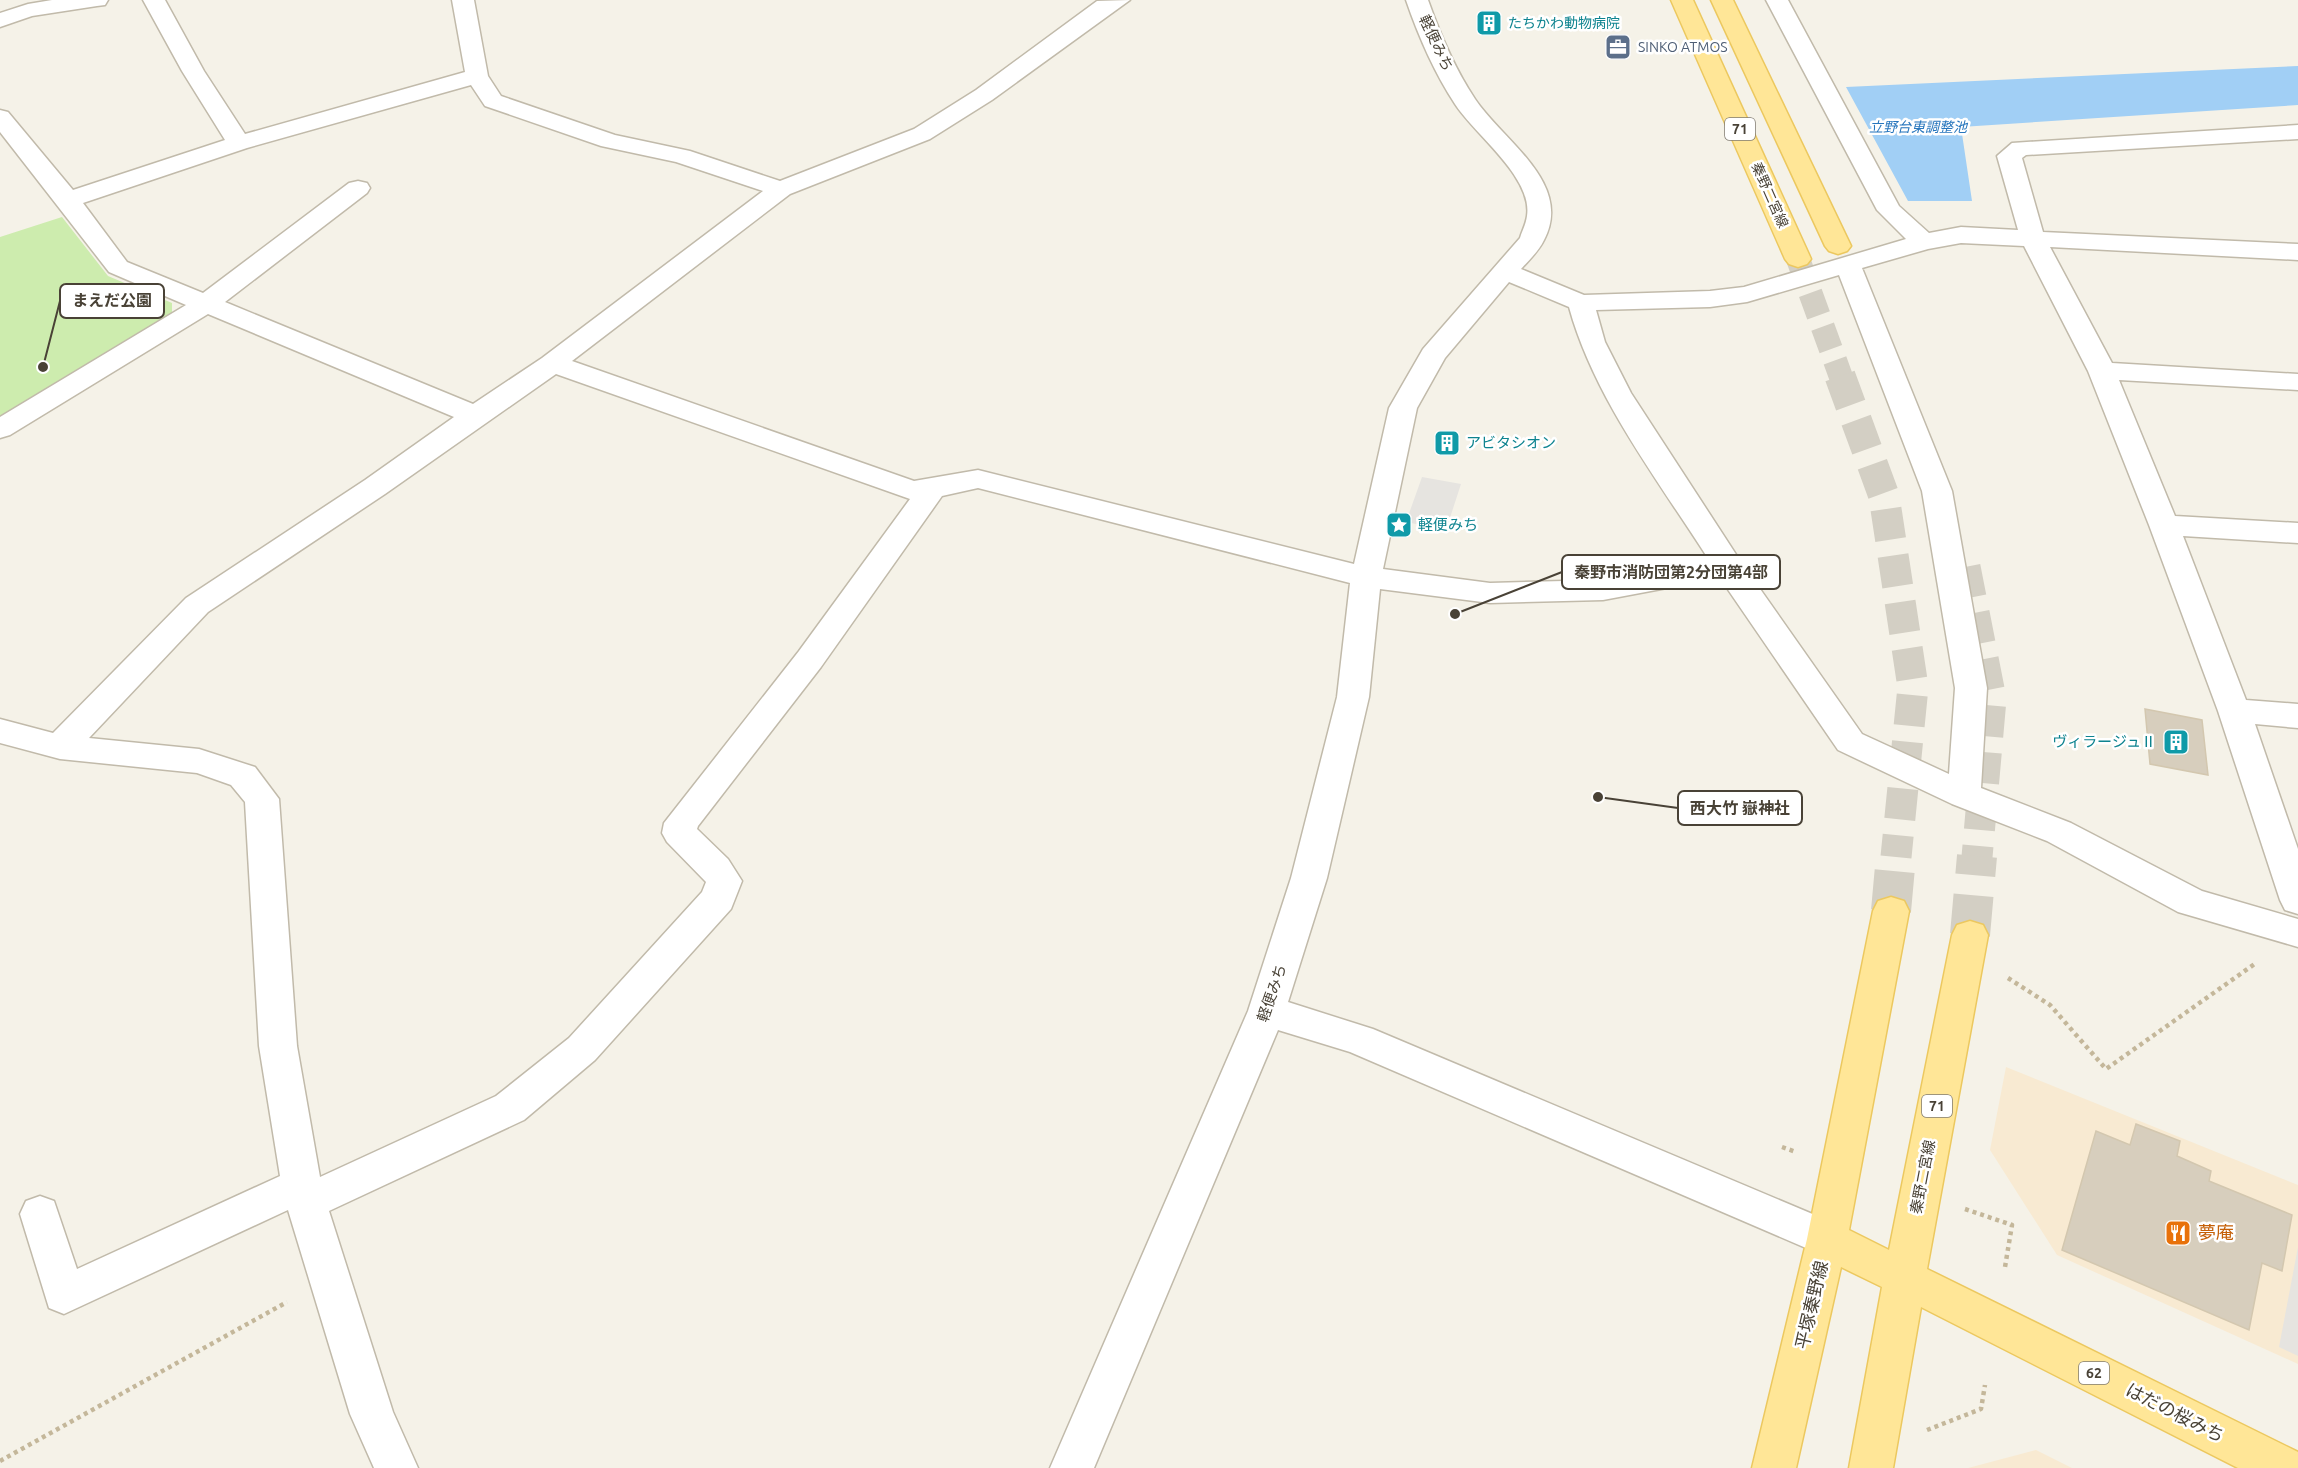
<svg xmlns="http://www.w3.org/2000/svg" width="2298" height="1468" font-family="Ubuntu,'Noto Sans JP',sans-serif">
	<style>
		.commercial { fill: #f8ead2 }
		.green { fill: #cdecae }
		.parking { fill: #e6e4e0 }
		.water { fill: #a1cff5 }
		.building { fill: #d7cebd; stroke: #d3c7af; stroke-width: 1.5 }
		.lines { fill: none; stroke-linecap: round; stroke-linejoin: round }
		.major-tunnel-far2 { stroke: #d3cfc4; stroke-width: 24; stroke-dasharray: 24 12; stroke-linecap: butt }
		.major-tunnel-far1 { stroke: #d3cfc4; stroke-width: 31; stroke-dasharray: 31 16; stroke-linecap: butt }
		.major-tunnel { stroke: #d3cfc4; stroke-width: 40; stroke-dasharray: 40 20; stroke-linecap: butt }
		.minor-casing { stroke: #c1baaa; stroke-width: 3 }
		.major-casing { stroke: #ecc85f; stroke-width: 3 }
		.path { stroke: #c4b79a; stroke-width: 4.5; stroke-dasharray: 4 4; stroke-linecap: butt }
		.minor { fill: #fff; fill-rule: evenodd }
		.major { fill: #ffe697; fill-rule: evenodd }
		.labels { text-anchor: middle; stroke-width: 5; stroke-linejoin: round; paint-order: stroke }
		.far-culture-label { font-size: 14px; fill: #0d838f; stroke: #fff; text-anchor: start }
		.far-service-label { font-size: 14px; fill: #4e5e75; stroke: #fff; text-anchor: start }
		.far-water-label { font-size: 14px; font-style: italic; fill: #2776bd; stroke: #fff }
		.shield { fill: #fff; stroke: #807b72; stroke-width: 1.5 }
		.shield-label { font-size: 14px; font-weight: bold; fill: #494236 }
		.far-street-label { font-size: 14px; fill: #494236; stroke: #fff }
		.street-label { font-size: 15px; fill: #494236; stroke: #fff }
		.culture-label { font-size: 15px; fill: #0d838f; stroke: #fff; text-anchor: start }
		.near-food-label { font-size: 18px; fill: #c56008; stroke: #fff; text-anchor: start }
		.near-street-label { font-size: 18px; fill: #494236; stroke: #fff }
		.leader { fill: none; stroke: #494236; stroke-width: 2 }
		.callout-dot { fill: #494236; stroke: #fff; stroke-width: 2 }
		.callout { fill: #fff; stroke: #494236; stroke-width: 2 }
		.callout-label { font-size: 16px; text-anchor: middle; font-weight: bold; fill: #494236 }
	</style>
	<rect width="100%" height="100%" fill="#f5f2e8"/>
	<path class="commercial" d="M2006 1067 2298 1185V1364L2057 1255 1990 1150Z
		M2036 1450 2072 1468H1968Z"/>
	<path class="green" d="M62 217 108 276 172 303V313L0 420V237Z"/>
	<path class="parking" d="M1422 477 1461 484 1446 530 1406 522Z
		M2298 1247V1356L2279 1347Z"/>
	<path class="water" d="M2298 66V105L1961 127 1972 201H1908L1846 87Z"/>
	<path class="building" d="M2145 709 2202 720 2208 775 2150 764Z
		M2136 1124 2180 1141 2177 1156 2211 1171 2209 1181 2292 1215 2282 1271 2262 1263 2249 1330 2062 1250 2096 1131 2130 1145Z"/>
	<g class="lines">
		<path class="major-tunnel-far2" d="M1798 259 1841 377"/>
		<path class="major-tunnel-far1" d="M1840 376 1884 496 1913 687 1896 857
			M1965 567 1991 699 1977 857"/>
		<path class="major-tunnel" d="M1891 911 1896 856
			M1970 935 1977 856"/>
		<g class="minor-casing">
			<path id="minor" d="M52 0H108L105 5 97 6 32 16 0 27V13L28 4Z
				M143 0H165L204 71 245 134 465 72 452 0H474L488 76 501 96 615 135 690 151 780 181 914 129 976 90 1097 1 1130 0 992 100 930 139 790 194 572 361 914 481 978 470 1354 564 1389 408 1423 349 1520 238C1522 231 1526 224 1527 216 1533 177 1474 134 1455 104 1434 72 1418 35 1406 0H1428C1440 34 1455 69 1475 99 1502 140 1574 183 1544 240 1539 251 1529 260 1521 269L1584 295 1710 291 1744 287 1906 239 1877 210 1766 0H1788L1899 206 1929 233 1961 227 2018 230 1997 156 2012 143 2298 125V139L2026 155 2022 158 2043 232 2298 244V260L2050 247 2112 363 2298 374V390L2119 380 2175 516 2298 523V543L2183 536 2246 700 2298 704V728L2255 724 2298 849V914L2285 910 2280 900 2218 711 2149 525 2088 371 2024 246 1961 243 1928 249 1862 268 1952 491 1987 688 1981 788 2071 823 2202 891 2298 919V947L2178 912 2047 841 1952 804 1838 750 1720 578 1603 600 1490 603 1380 589 1369 697 1327 878 1288 1002 1373 1029 1841 1226 1847 1239 1841 1252 1827 1257 1350 1052 1278 1030 1094 1468H1050L1248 1011 1291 878 1337 697 1350 583 978 488 942 496 821 667 698 826 697 829 728 859 742 881 731 909 595 1060 524 1120 329 1211 393 1412 418 1468H374L350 1414 288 1210 64 1314 49 1308 20 1214 26 1201 40 1196 54 1201 77 1269 280 1176 259 1046 245 802 231 785 197 773 60 759 0 743V719L53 733 186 598 365 480 454 417 208 314 10 435 0 438V417L186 305 109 272 0 132V110L8 112 73 190 225 140 182 71ZM471 85 485 106 601 146 676 162 763 191 542 358 473 404 225 302 367 193 370 188 367 183 358 181 349 183 203 293 127 262 83 203 247 148ZM1839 275 1922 491 1955 688 1949 774 1862 734 1739 559 1631 393 1605 342 1596 310 1710 307 1747 302ZM1509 282 1569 307C1594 398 1658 480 1709 560L1603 580 1490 583 1383 569 1417 408 1445 358ZM556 374 910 499 799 651 664 823 662 833 667 842 706 882 702 892 569 1038 496 1096 320 1177 297 1046 279 799 255 767 199 749 89 738 208 612 385 494Z"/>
		</g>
		<g class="major-casing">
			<path id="major" d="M1671 0H1693L1811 259 1807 264 1798 267 1789 264 1785 259Z
				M1711 0H1733L1851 246 1847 251 1838 254 1829 251 1825 246Z
				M1891 897 1904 901 1909 911 1849 1230 1889 1250 1952 935 1957 925 1970 921 1983 925 1988 935 1927 1269 2298 1452V1468H2238L1921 1307 1893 1468H1849L1882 1287 1841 1267 1796 1468H1752L1807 1239 1873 911 1878 901Z"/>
		</g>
		<path class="path" d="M2008 978 2050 1005 2106 1069 2256 963
			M1782 1147 1796 1152
			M1965 1209 2012 1225 2005 1267
			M1927 1430 1981 1409 1985 1385
			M0 1461 287 1302"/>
		<use href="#minor" class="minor"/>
		<use href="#major" class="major"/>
	</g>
	<defs>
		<g id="building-square" transform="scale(1.35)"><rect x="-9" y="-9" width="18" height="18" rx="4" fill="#0f9aa8" stroke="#fff"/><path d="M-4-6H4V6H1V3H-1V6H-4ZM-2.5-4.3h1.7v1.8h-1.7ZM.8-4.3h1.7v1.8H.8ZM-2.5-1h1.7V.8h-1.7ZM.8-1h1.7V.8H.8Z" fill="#fff"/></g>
		<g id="office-square" transform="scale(1.35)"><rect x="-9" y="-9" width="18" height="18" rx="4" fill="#5c6f8a" stroke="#fff"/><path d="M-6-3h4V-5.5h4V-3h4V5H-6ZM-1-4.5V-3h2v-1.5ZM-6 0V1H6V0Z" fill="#fff"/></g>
		<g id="sight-square" transform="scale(1.35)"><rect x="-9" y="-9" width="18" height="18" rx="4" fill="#0f9aa8" stroke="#fff"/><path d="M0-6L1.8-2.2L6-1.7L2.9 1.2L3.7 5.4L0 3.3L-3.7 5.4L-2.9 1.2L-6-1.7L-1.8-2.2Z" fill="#fff"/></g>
		<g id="restaurant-square" transform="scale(1.35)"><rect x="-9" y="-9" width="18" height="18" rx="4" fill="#e8710a" stroke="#fff"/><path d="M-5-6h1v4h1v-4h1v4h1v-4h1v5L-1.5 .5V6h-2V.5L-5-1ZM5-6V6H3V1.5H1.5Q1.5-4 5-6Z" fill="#fff"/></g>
	</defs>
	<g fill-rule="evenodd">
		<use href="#building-square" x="1489" y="23"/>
		<use href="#office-square" x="1618" y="47"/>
		<use href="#building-square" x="1447" y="443"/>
		<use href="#sight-square" x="1399" y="525"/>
		<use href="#building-square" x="2176" y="742"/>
		<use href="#restaurant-square" x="2178" y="1233"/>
	</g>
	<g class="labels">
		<g class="far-culture-label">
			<text x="1508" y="28">たちかわ動物病院</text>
		</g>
		<g class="far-service-label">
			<text x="1638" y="52">SINKO ATMOS</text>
		</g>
		<g class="far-water-label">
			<text x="1918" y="132">立野台東調整池</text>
		</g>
		<g class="shield">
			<rect x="1725" y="118" width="30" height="22" rx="4.5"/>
			<rect x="1922" y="1095" width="30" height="22" rx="4.5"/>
			<rect x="2079" y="1362" width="30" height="22" rx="4.5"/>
		</g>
		<g class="shield-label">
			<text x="1740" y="134">71</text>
			<text x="1937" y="1111">71</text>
			<text x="2094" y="1378">62</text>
		</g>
		<g class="far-street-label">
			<text transform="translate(1770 195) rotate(66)" y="5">秦野二宮線</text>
		</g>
		<g class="street-label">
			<text transform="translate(1436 43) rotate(65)" y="5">軽便みち</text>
			<text transform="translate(1272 993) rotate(-71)" y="5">軽便みち</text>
			<text transform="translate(1923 1177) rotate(-79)" y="5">秦野二宮線</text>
		</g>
		<g class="culture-label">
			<text x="1466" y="448">アビタシオン</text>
			<text x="1418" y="530">軽便みち</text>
			<text x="2156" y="747" text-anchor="end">ヴィラージュⅡ</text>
		</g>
		<g class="near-food-label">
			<text x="2198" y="1239">夢庵</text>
		</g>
		<g class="near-street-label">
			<text transform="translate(1812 1305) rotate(-77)" y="6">平塚秦野線</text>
			<text transform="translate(2175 1413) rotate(27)" y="6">はだの桜みち</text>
		</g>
	</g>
	<path class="leader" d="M43 367L60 301M1455 614L1562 572M1598 797L1678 808"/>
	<g class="callout-dot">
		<circle cx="43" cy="367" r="6"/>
		<circle cx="1455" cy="614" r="6"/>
		<circle cx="1598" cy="797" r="6"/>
	</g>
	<g class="callout">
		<rect x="60" y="284" width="104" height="34" rx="6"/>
		<rect x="1562" y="555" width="218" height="34" rx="6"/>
		<rect x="1678" y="791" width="124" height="34" rx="6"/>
	</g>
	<g class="callout-label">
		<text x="112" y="306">まえだ公園</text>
		<text x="1671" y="578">秦野市消防団第2分団第4部</text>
		<text x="1740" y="814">西大竹 嶽神社</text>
	</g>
</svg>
